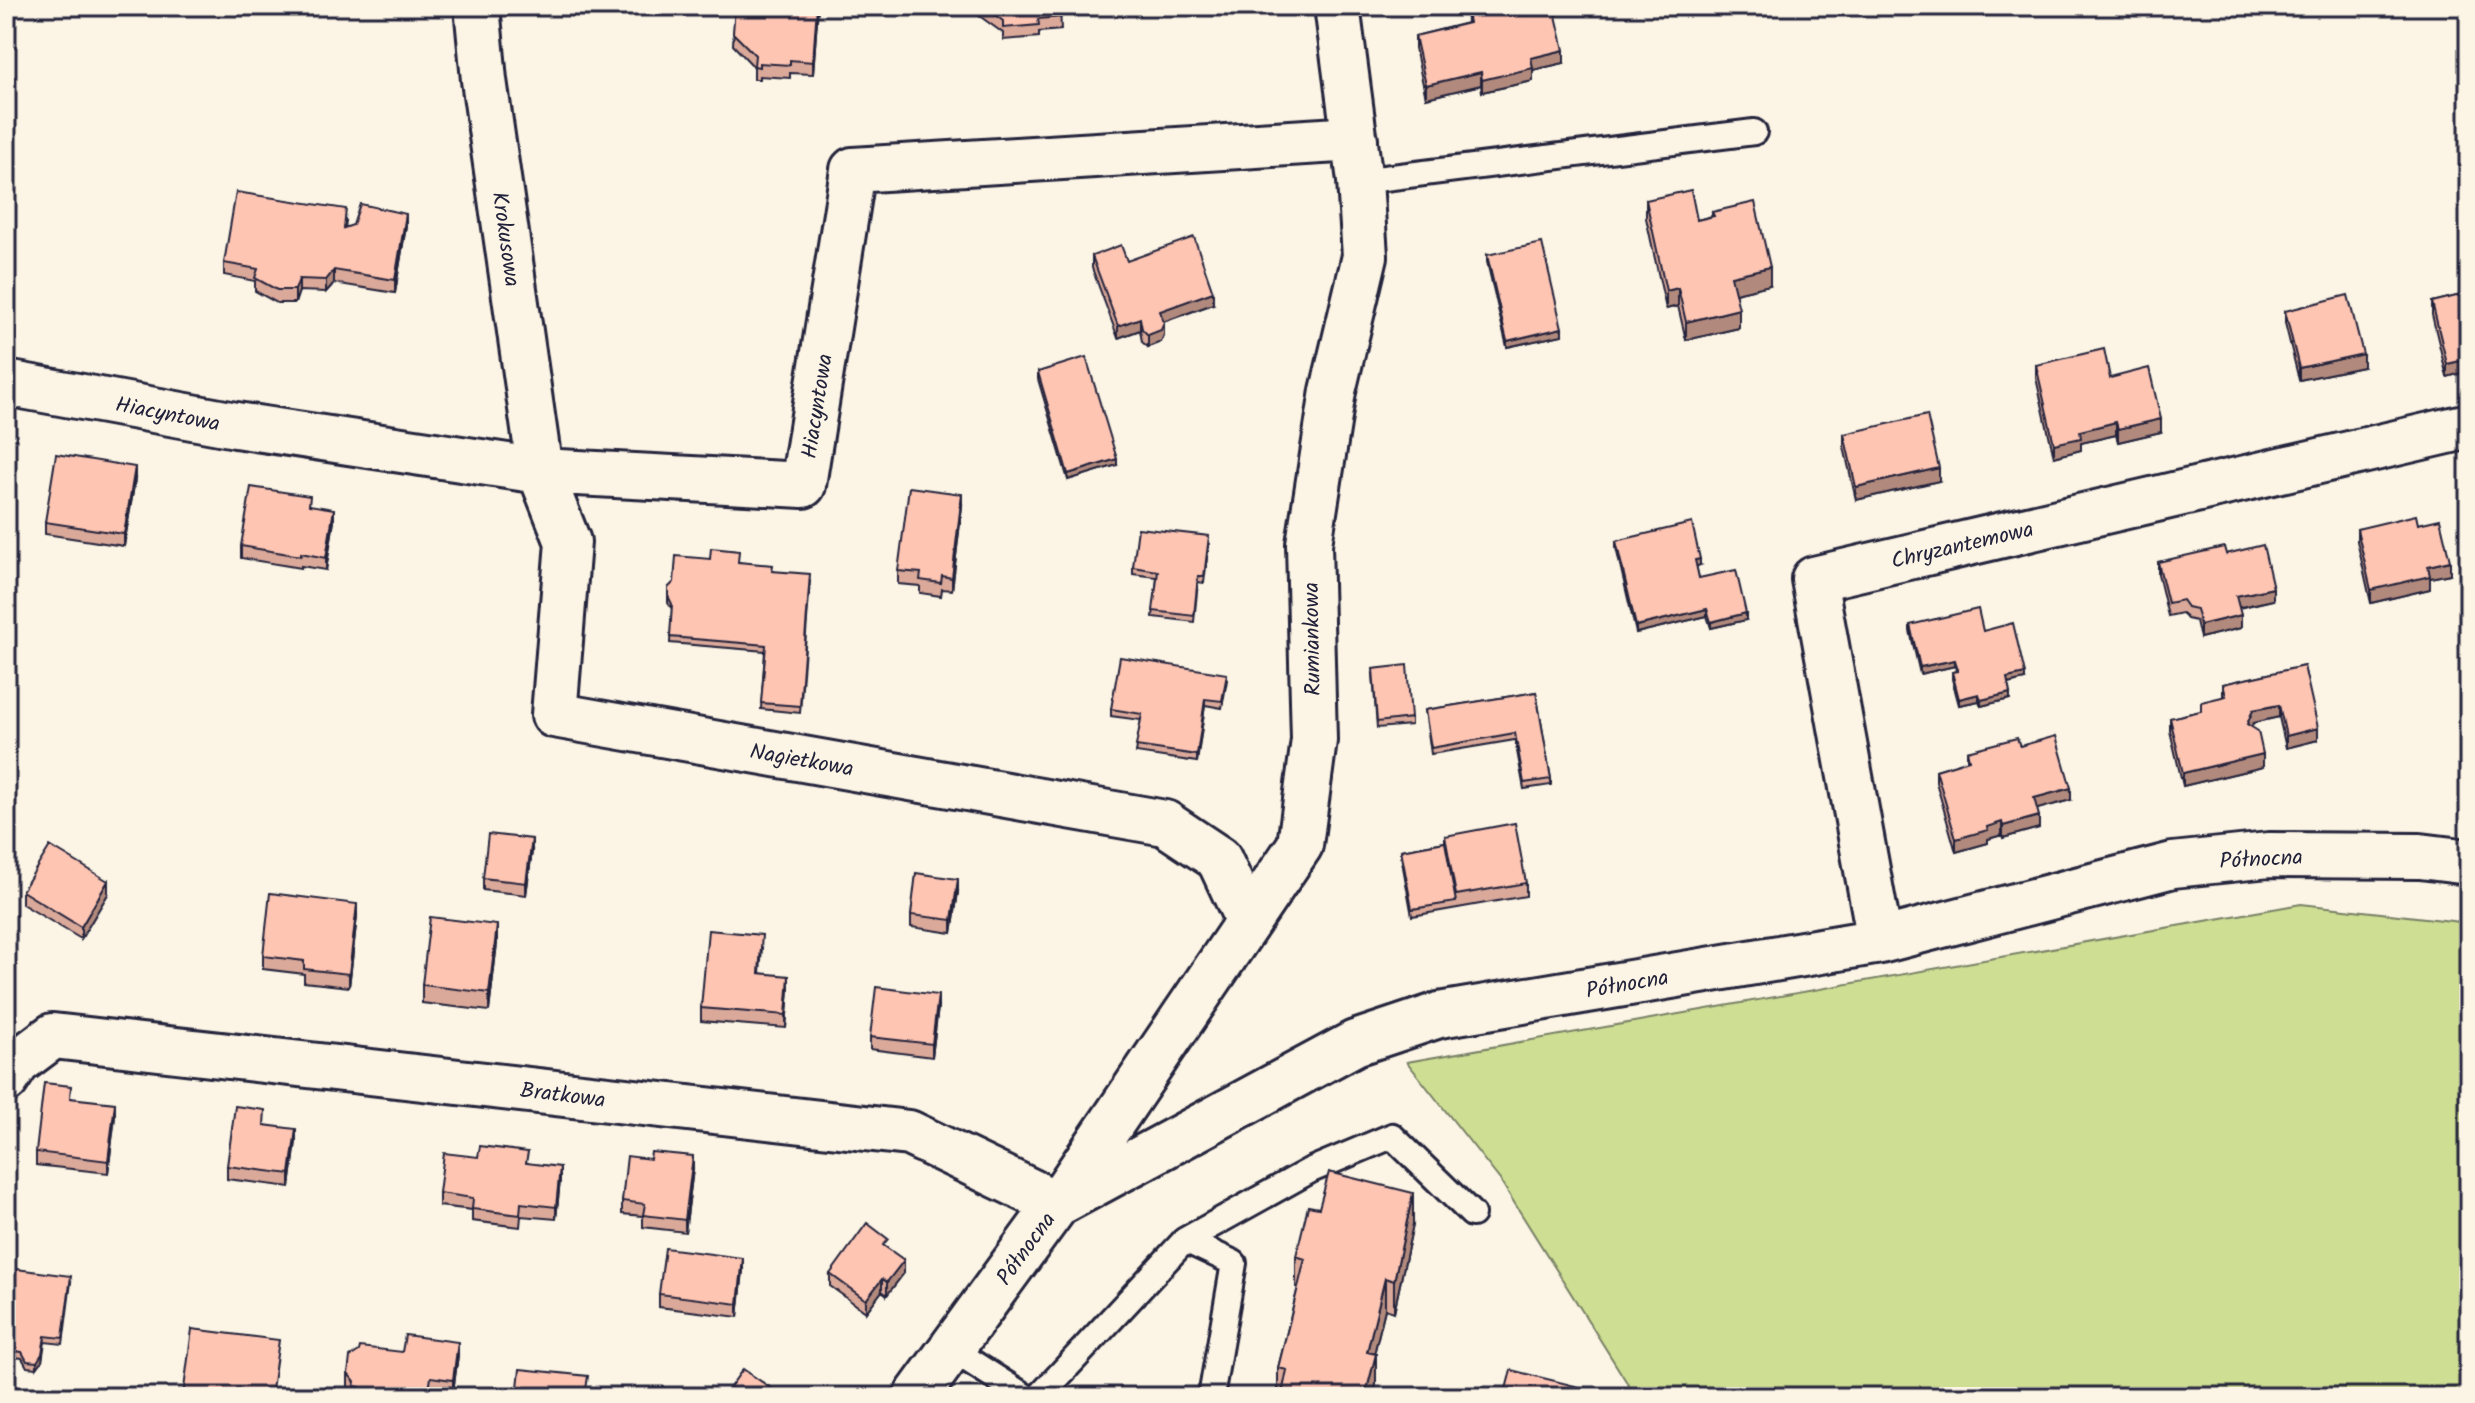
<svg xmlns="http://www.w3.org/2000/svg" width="2475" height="1403" font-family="Kalam,sans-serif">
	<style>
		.green { fill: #cede92; stroke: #788066; stroke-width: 2 }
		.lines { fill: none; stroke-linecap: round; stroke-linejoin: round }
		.service-casing { stroke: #22223b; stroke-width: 30 }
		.minor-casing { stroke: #22223b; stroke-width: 50 }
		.service { stroke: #fcf5e5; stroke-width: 24 }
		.minor { stroke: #fcf5e5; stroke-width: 44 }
		.wall { fill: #daa99a; stroke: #22223b; stroke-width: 2 }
		.shaded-wall { fill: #b28a7d; stroke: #22223b; stroke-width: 2 }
		.building { fill: #fec5b3; stroke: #22223b; stroke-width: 2 }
		.labels { text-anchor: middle; stroke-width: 6; stroke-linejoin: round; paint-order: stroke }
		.street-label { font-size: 22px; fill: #22223b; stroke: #fcf5e5 }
	</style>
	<rect width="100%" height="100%" fill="#fcf5e5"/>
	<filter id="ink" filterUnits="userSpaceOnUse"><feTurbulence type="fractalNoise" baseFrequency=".0125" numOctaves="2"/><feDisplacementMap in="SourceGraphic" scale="16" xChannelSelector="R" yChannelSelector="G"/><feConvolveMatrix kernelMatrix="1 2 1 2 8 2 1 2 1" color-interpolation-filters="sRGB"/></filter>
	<g filter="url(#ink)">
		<path class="green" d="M2301 904 2469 923V1397H1636L1500 1180 1407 1062Z"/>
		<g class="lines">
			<g class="service-casing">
				<path id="service" d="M1360 181 1754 132
					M1185 1240 1234 1263 1211 1397
					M951 1349 1026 1397
					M1039 1397 1185 1240 1311 1170 1392 1136 1472 1214"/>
			</g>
			<g class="minor-casing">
				<path id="minor" d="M477 6 484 80 540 471 568 542 554 715 1165 823 1219 859 1248 921
					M6 383 236 425 540 471 803 485 853 170 1355 139
					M1880 941 1814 579 2469 426
					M6 1080 17 1063 53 1036 909 1133 1057 1204 1300 845 1314 740 1309 544 1333 391 1365 256 1360 181 1337 6
					M916 1397 1057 1204 1355 1043 1439 1015 1880 941 2173 865 2269 855 2420 856 2469 862"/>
			</g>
			<use href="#service" class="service"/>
			<use href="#minor" class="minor"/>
		</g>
		<path class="wall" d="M735 6H818L813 74 790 73V78L759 76V79H754V67L733 45Z
			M977 6H1060L1061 30 1039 32V37L1003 40V33L978 15Z
			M1466 7 1521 15 1564 63 1533 70V81L1482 92 1481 85 1426 98 1415 48V36L1467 23Z
			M1646 200 1697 220 1712 216V212L1770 285 1735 293 1739 328 1686 340 1678 306 1666 309 1646 218Z
			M346 221 345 227 406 226 395 293 334 283 326 292 299 291 295 303H277L255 291V281L224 275V263Z
			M1487 255 1562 335 1507 347 1487 262Z
			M1092 256 1127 261 1213 304 1163 322 1164 335 1161 342 1148 347 1142 342 1140 330 1118 338 1092 268Z
			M2469 293V371L2447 377 2432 315V302Z
			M2285 311 2363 367 2299 380 2285 323Z
			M2036 365 2110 378 2161 432 2118 442 2116 435 2081 443V450L2054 457 2036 378Z
			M1038 372 1117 465 1068 480 1038 379Z
			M1844 434 1939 481 1856 500 1844 447Z
			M135 479 124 546 45 534V522Z
			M310 505 334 521 326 570 301 566V568L241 558V546Z
			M962 506 952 590 942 589 941 596 920 593V586L898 584V571Z
			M2418 524 2450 574 2430 578V589L2371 603 2357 541V529Z
			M1616 541 1700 565 1696 566 1699 578 1746 620 1711 628 1707 616 1636 633 1616 548Z
			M1209 543 1204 583 1198 582 1194 622 1153 617 1157 577 1133 574V567Z
			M2226 554 2273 600 2239 608 2241 628 2200 638 2196 621 2187 619 2182 613 2168 616 2158 574V562Z
			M739 562 810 581 800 713 761 709 765 651 670 643 672 609 668 603V596Z
			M1910 625 1983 631 2025 680 2008 684 2010 699 1981 706 1979 701 1959 705 1952 679V672L1956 671 1955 666 1920 674 1910 631Z
			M2304 666 2318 740 2286 748 2279 717 2253 723 2251 727 2263 767 2183 786 2170 731V718L2201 711 2223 697V684Z
			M1373 675 1411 718V725L1377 728Z
			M1227 680 1222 708 1205 705 1197 762 1136 753 1141 720 1111 716V709Z
			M1536 692 1551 779V785L1524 789 1515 740 1431 754 1425 710Z
			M2020 746 2071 800 2037 809 2039 828 2003 838 2002 835 1988 839V843L1956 852 1936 782V770L1967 761V751Z
			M1445 836 1526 883V896L1412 916 1401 856V850L1445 842Z
			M532 851 526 895 483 890V878Z
			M22 891 108 894 81 939 22 904Z
			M958 892 952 933 911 927V915Z
			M357 916 349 987 304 982V974L263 969V956Z
			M497 943 489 1011 422 1003V985Z
			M762 948 760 973 789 988 786 1028 701 1021V1008Z
			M938 1007 932 1057 870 1049V1037Z
			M71 1098 115 1116 108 1173 36 1165V1152Z
			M265 1125 296 1141 290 1187 227 1179V1166Z
			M478 1157 528 1163 560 1180 556 1219 521 1216 520 1227 472 1221V1210L439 1206V1193Z
			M693 1169 685 1232 643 1227V1216L622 1214V1201Z
			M1413 1224 1394 1312 1385 1309 1374 1354 1376 1385 1278 1397V1368L1298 1287H1296V1256Z
			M888 1249 904 1273 887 1295 882 1291 866 1312 830 1286V1274Z
			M743 1270 738 1317 659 1307V1294Z
			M71 1282 63 1344 45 1342 42 1361 37 1368 27 1367 22 1358 6 1356V1346Z
			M402 1352 458 1355 453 1392 431 1390 430 1397H354V1394L348 1386V1374Z"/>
		<path class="shaded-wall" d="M817 6H818L813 74V62Z
			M1564 50V63L1533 70V81L1482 92V80L1531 58Z
			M1481 72V85L1426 98V85Z
			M406 214V226L395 293V280Z
			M1770 267V285L1731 294V276Z
			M334 270V283L326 292V280Z
			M299 279V291L295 303V290Z
			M1678 288V306L1666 309V291Z
			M1213 292V304L1160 323V311Z
			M1739 309V328L1686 340V322Z
			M1140 318V330L1118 338V326Z
			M1164 323V335L1161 342 1148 347V335Z
			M1562 328V335L1507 347V341Z
			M2363 354V367L2299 380V368Z
			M2469 359V371L2447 377V364Z
			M2161 419V432L2118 442V429Z
			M2116 422V435L2081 443V450L2054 457V444L2080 431Z
			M1117 459V465L1068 480V474Z
			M135 467V479L124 546V534Z
			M1939 468V481L1856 500V487Z
			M962 494V506L952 590V578Z
			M334 509V521L326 570V558Z
			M1700 559V565L1695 567V560Z
			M2450 561V574L2430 578V589L2371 603V590L2428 566Z
			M2273 588V600L2236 608V596Z
			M1707 609V616L1636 633V626Z
			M1746 613V620L1711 628V622Z
			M2241 615V628L2200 638V625Z
			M1955 660V666L1920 674V667Z
			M2025 674V680L2007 684V678Z
			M2010 693V699L1981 706V700Z
			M1979 694V701L1959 705V699Z
			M1205 699V705L1197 762V755Z
			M2279 705V717L2253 723 2247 736V724L2253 710Z
			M2318 728V740L2286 748V736Z
			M2263 754V767L2183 786V773Z
			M2071 788V800L2034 810V798Z
			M2039 816V828L2003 838V826Z
			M2002 822V835L1988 839V843L1956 852V839L1987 827Z
			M532 839V851L526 895V883Z
			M958 879V892L952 933V920Z
			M108 881V894L81 939V927Z
			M357 904V916L349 987V974Z
			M497 925V943L489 1011V993Z
			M789 976V988L786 1028V1015Z
			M938 995V1007L932 1057V1044Z
			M115 1103V1116L108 1173V1161Z
			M296 1129V1141L290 1187V1174Z
			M693 1156V1169L685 1232V1220Z
			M560 1167V1180L556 1219V1207Z
			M1413 1193V1224L1394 1312V1281Z
			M743 1258V1270L738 1317V1304Z
			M904 1260V1273L887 1295V1282Z
			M1385 1278V1309L1367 1383V1352Z
			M882 1279V1291L866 1312V1300Z
			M45 1336 42 1361 37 1368V1362Z
			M458 1342V1355L453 1392V1380Z
			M1376 1354V1385L1373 1397H1365Z"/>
		<path class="building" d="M735 6H817L813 62 790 60V65L759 63V67L754 66 755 55 733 33Z
			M983 6H1060L1061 17 1038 19 1039 25 1003 28V21Z
			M1471 6H1519L1521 15 1554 7 1564 50 1531 58 1533 68 1482 80 1481 72 1426 85 1415 36 1469 23 1466 7Z
			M1691 190 1697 220 1714 216 1712 212 1755 202 1770 267 1731 276 1739 309 1686 322 1678 288 1666 291 1646 200Z
			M236 192 346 209 344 228 353 225 360 204 406 214 395 280 334 270 326 280 299 279 295 290H277L255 278 258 269 224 263Z
			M1194 237 1213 292 1160 311 1164 323 1161 330 1148 335 1142 329 1140 318 1118 326 1092 256 1121 245 1127 261Z
			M1542 243 1562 328 1507 341 1487 255Z
			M2469 293V359L2447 364 2432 302Z
			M2348 295 2363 354 2299 368 2285 311Z
			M2104 349 2110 378 2149 368 2161 419 2118 429 2116 422 2080 431 2081 438 2054 444 2036 365Z
			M1086 357 1117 459 1068 474 1038 372Z
			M1927 415 1939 468 1856 487 1844 434Z
			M56 454 135 467 124 534 45 522Z
			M251 487 310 496 309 505 334 509 326 558 301 553V556L241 546Z
			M909 487 962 494 952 578 942 576 941 583 920 580 921 573 898 571Z
			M2416 515 2418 524 2440 519 2450 561 2428 566 2430 576 2371 590 2357 529Z
			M1692 523 1700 559 1695 560 1699 578 1736 570 1746 613 1711 622 1707 609 1636 626 1616 541Z
			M1138 528 1209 536 1204 577 1198 576 1194 616 1153 611 1158 571 1133 567Z
			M2263 545 2273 588 2236 596 2241 615 2200 625 2196 609 2187 607 2182 600 2168 603 2158 562 2224 547 2226 554Z
			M711 548 739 551 738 562 773 565 772 571 810 574 800 706 761 703 766 645 670 637 672 604 668 596V588L674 582 676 556 710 559Z
			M1978 609 1983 631 2013 623 2025 674 2007 678 2010 693 1981 700 1979 694 1959 699 1952 672 1958 671 1955 660 1920 667 1910 625Z
			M1120 657 1227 674 1222 701 1205 699 1197 755 1136 746 1142 714 1111 709Z
			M1407 665 1411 718 1377 722 1373 669Z
			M2304 666 2318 728 2286 736 2279 705 2253 710 2247 724 2258 731 2263 754 2183 773 2170 718 2201 711V702L2226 696 2223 684Z
			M1536 692 1551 779 1524 783 1515 733 1431 748 1425 710Z
			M2056 736 2071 788 2034 798 2039 816 2003 826 2002 822 1987 827 1988 830 1956 839 1936 770 1969 760 1967 751 2017 738 2020 746Z
			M1515 823 1526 883 1456 895 1445 836Z
			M488 834 532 839 526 883 483 878Z
			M1445 842 1456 902 1412 909 1401 850Z
			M50 846 108 881 81 927 22 891Z
			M916 873 958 879 952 920 911 915Z
			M270 893 357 904 349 974 304 969V961L263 956Z
			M430 917 497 925 489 993 422 985Z
			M708 930 762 935 759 973 789 976 786 1015 701 1008Z
			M876 987 938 995 932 1044 870 1037Z
			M44 1083 71 1086 70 1098 115 1103 108 1161 36 1152Z
			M235 1106 265 1110 264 1125 296 1129 290 1174 227 1166Z
			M480 1146 528 1152 526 1163 560 1167 556 1207 521 1203 520 1215 472 1209 473 1198 439 1193 444 1153 478 1157Z
			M651 1152 693 1156 685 1220 643 1215 645 1204 622 1201 627 1156 650 1159Z
			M1329 1172 1413 1193 1394 1281 1385 1278 1367 1352 1376 1354 1365 1397H1278L1283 1389 1287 1370 1278 1368 1305 1259 1296 1256 1308 1206 1319 1208Z
			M867 1223 888 1239 883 1245 904 1260 887 1282 882 1279 866 1300 830 1274Z
			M665 1248 743 1258 738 1304 659 1294Z
			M16 1269 71 1276 63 1338 45 1336 42 1354 37 1362 27 1361 22 1352 6 1350Z
			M192 1329 279 1340 271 1397 183 1396Z
			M405 1335 458 1342 453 1380 431 1377 428 1397H359L360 1387 354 1386 355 1382 348 1374 350 1357 359 1351 360 1347 402 1352Z
			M520 1369 588 1376 585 1397H517Z
			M743 1369 784 1397H723Z
			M1511 1370 1607 1394V1397H1504Z"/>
	</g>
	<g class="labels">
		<g class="street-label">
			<text transform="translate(507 239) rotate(82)" y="8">Krokusowa</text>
			<text transform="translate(816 406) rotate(-81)" y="8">Hiacyntowa</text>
			<text transform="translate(168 413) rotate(11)" y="8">Hiacyntowa</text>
			<text transform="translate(1962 544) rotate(-13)" y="8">Chryzantemowa</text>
			<text transform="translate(1311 639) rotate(-91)" y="8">Rumiankowa</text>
			<text transform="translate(802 759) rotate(10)" y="8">Nagietkowa</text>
			<text transform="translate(2261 858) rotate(-3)" y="8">Północna</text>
			<text transform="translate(1627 983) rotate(-10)" y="8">Północna</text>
			<text transform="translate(563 1094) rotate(7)" y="8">Bratkowa</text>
			<text transform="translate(1025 1248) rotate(-54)" y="8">Północna</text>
		</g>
	</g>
	<rect width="2475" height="1403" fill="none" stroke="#fcf5e5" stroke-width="32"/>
	<rect x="16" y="16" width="2443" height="1371" fill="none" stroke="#22223b" stroke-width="3" filter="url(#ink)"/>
</svg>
